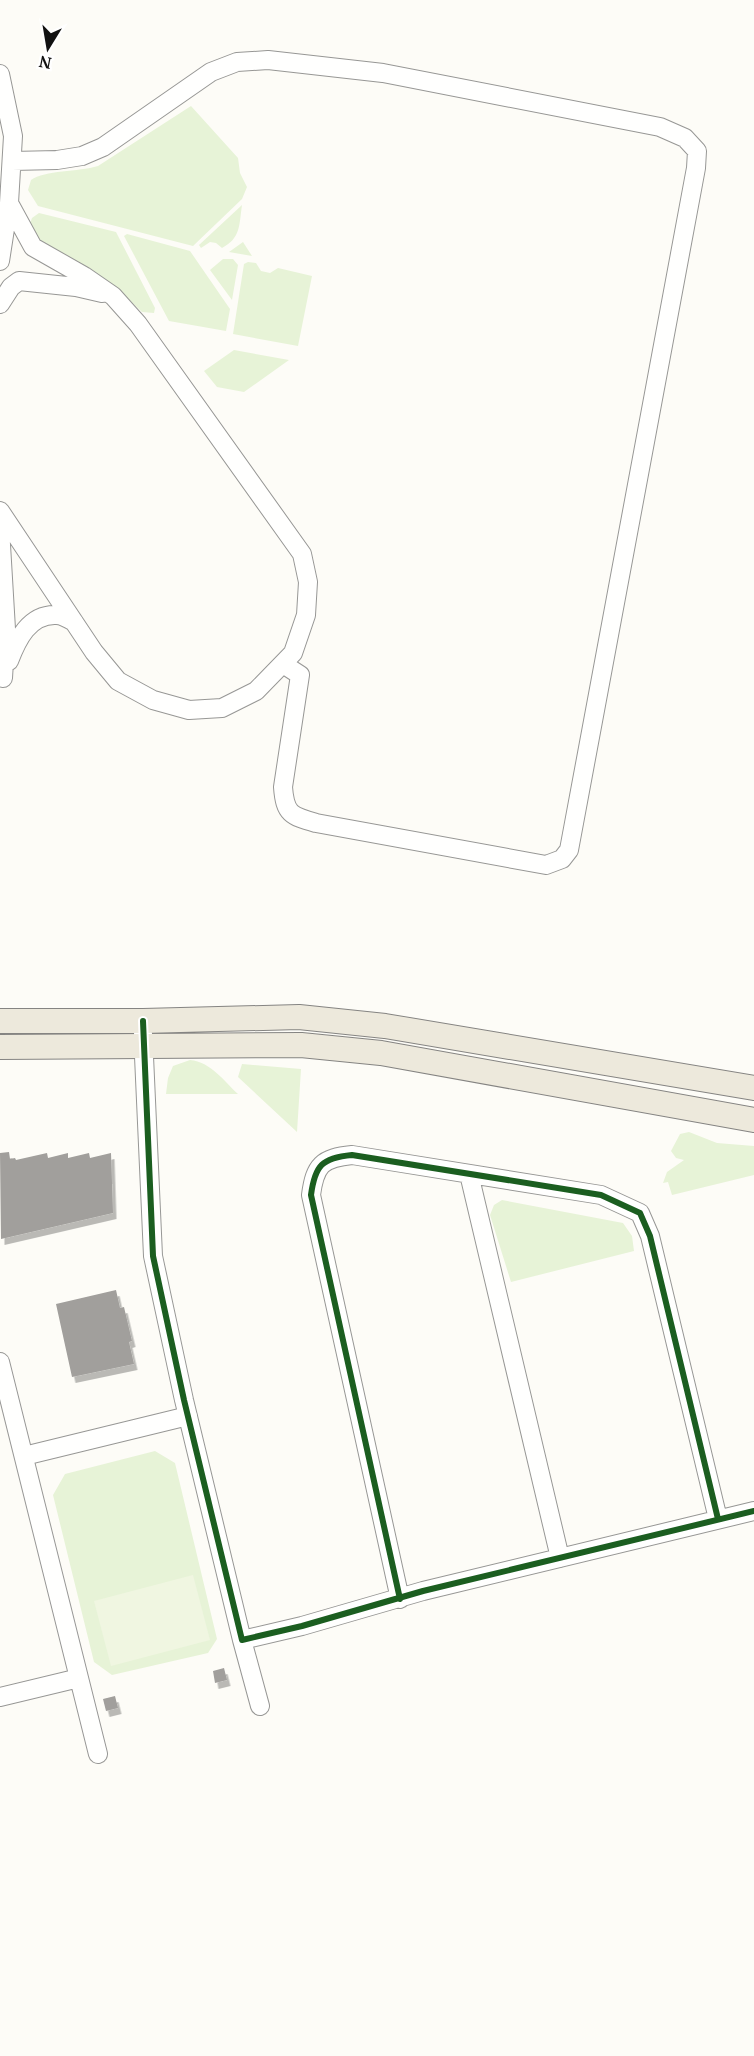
<svg xmlns="http://www.w3.org/2000/svg" width="754" height="2056" font-family="'PT Serif',serif">
	<style>
		.green { fill: #e7f3d7 }
		.pitch { fill: #f0f6e1 }
		.building { fill: #a19f9c; filter: url(#shadow) }
		.lines { fill: none; stroke-linecap: round; stroke-linejoin: round }
		.minor-casing { stroke: #979795; stroke-width: 20 }
		.major-casing { stroke: #858482; stroke-width: 26 }
		.minor { stroke: #fffffe; stroke-width: 18 }
		.major { stroke: #ede9dc; stroke-width: 24 }
		.cycleway-casing { stroke: #fff; stroke-width: 10 }
		.cycleway { stroke: #1b5e20; stroke-width: 6 }
	</style>
	<defs>
		<filter id="shadow"><feDropShadow dx="3.5" dy="6" stdDeviation="0" flood-color="#0004"/></filter>
	</defs>
	<rect width="100%" height="100%" fill="#fdfcf7"/>
	<path class="green" d="M191 106 238 158 240 173 247 187 242 199 193 246 38 206 28 190 31 180C45 170 78 172 98 166Z
		M242 205C239 225 241 238 222 248L216 243 210 242 201 248 199 245Z
		M39 213 116 232 155 308 154 313 142 312 120 291 41 245 29 226 32 218Z
		M127 234 190 251 230 309 226 331 169 321 124 236Z
		M243 242 252 256 229 252Z
		M223 259H233L238 265 232 300 210 270Z
		M248 262 256 263 261 271 270 273 278 268 312 276 298 346 233 334 244 264Z
		M234 350 289 360 244 392 217 387 204 371Z
		M190 1060C211 1062 224 1081 238 1094H166L168 1078 173 1066Z
		M242 1064 301 1069 297 1132 238 1077Z
		M689 1132 717 1143 754 1146V1175L672 1195 668 1182 663 1183 667 1172 684 1160 676 1158 671 1151 680 1134Z
		M502 1200 623 1223 632 1236 634 1251 511 1282 490 1215 494 1205Z
		M155 1451 175 1463 217 1639 208 1653 112 1675 94 1662 53 1495 65 1474Z"/>
	<path class="pitch" d="M193 1575 210 1640 111 1666 94 1601Z"/>
	<path class="building" d="M9 1152 10 1159 15 1158 16 1160 47 1153 48 1158 68 1153V1158L89 1153 90 1158 111 1153 113 1213 1 1239 0 1153Z
		M116 1290 120 1308 124 1307 132 1341 129 1342 134 1364 72 1377 56 1304Z
		M224 1668 227 1680 215 1683 213 1671Z
		M115 1696 118 1708 106 1711 103 1699Z"/>
	<g class="lines">
		<g class="minor-casing">
			<path id="minor" d="M0 74 13 136 9 203 0 261
				M12 161 57 160 82 156 103 147 211 72 237 62 268 60 383 73 660 127 685 138 697 151 696 168 569 850 562 859 546 865 316 823C291 816 285 814 283 787L300 675 283 664
				M0 304 11 287 19 281 76 287 102 293
				M0 511 94 652 118 681 153 700 189 710 222 708 256 691 293 653 306 615 308 582 302 554 138 324 113 296 84 276 33 247 9 203
				M0 528 6 629 3 678
				M9 661C17 640 29 614 56 615 62 615 69 619 74 622
				M143 1034 153 1256 184 1400 242 1640 302 1626 423 1591 754 1511
				M469 1174 560 1558
				M0 1362 98 1754
				M24 1456 188 1416
				M400 1599 311 1195C315 1165 322 1158 352 1155L601 1195 640 1213 650 1236 718 1519
				M242 1640 260 1706
				M0 1697 79 1678"/>
		</g>
		<g class="major-casing">
			<path id="major" d="M0 1021H143L299 1017 385 1026 754 1088
				M0 1047 301 1045 381 1053 754 1120"/>
		</g>
		<use href="#minor" class="minor"/>
		<use href="#major" class="major"/>
		<g class="cycleway-casing">
			<path id="cycleway" d="M143 1021 153 1256 184 1400 242 1640 302 1626 423 1591 754 1511
				M400 1599 311 1195C315 1165 322 1158 352 1155L601 1195 640 1213 650 1236 718 1519"/>
		</g>
		<use href="#cycleway" class="cycleway"/>
	</g>
	<g transform="translate(48 48) rotate(191)" stroke="#ffffff" stroke-width="4.5" paint-order="stroke">
	<path d="M0-4.5L10 22L0 15L-10 22Z" fill="#111111"/>
	<text y="-9" font-size="16" font-weight="bold" text-anchor="middle" fill="#111111">N</text>
	</g>
</svg>
